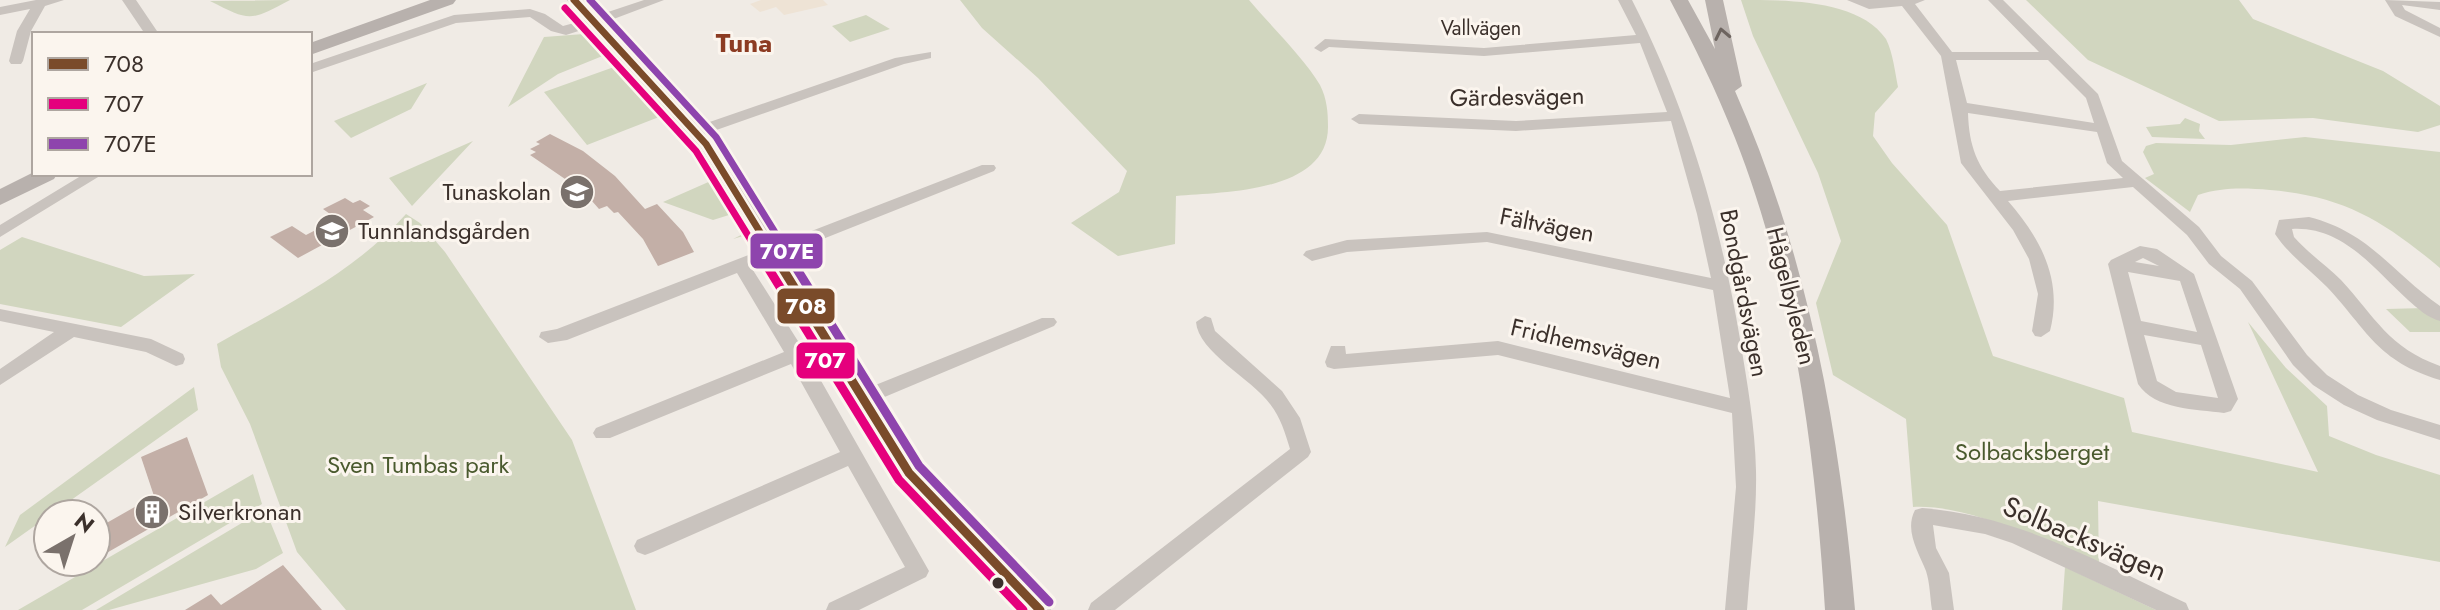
<svg xmlns="http://www.w3.org/2000/svg" width="2440" height="610" font-family="Jost,sans-serif">
	<style>
		.green { fill: #d1d6bf }
		.plaza { fill: #eee3d5 }
		.building { fill: #c3afa7 }
		.lines { fill: none; stroke-linecap: round; stroke-linejoin: round }
		.minor { fill: #c9c3be; fill-rule: evenodd }
		.major { fill: #b8b1ad; fill-rule: evenodd }
		.bus-1-far1-casing { stroke: #fbf5ee; stroke-width: 12 }
		.bus-1-casing { stroke: #fbf5ee; stroke-width: 15 }
		.bus-2-far1-casing { stroke: #fbf5ee; stroke-width: 12 }
		.bus-2-casing { stroke: #fbf5ee; stroke-width: 15 }
		.bus-3-far1-casing { stroke: #fbf5ee; stroke-width: 12 }
		.bus-3-casing { stroke: #fbf5ee; stroke-width: 15 }
		.bus-1-far1 { stroke: #7a4b2a; stroke-width: 7 }
		.bus-1 { stroke: #7a4b2a; stroke-width: 9 }
		.bus-2-far1 { stroke: #e5007d; stroke-width: 7 }
		.bus-2 { stroke: #e5007d; stroke-width: 9 }
		.bus-3-far1 { stroke: #8e44ad; stroke-width: 7 }
		.bus-3 { stroke: #8e44ad; stroke-width: 9 }
		.oneway { stroke: #6d645f }
		.bus-dot { fill: #3b302b; stroke: #fbf5ee; stroke-width: 3 }
		.labels { text-anchor: middle; stroke-width: 6; stroke-linejoin: round; paint-order: stroke }
		.far-street-label { font-size: 20px; fill: #3b302b; stroke: #fbf5ee }
		.street-label { font-size: 24px; fill: #3b302b; stroke: #fbf5ee }
		.poi-label { font-size: 24px; fill: #3b302b; stroke: #fbf5ee; text-anchor: start }
		.park-label { font-size: 24px; fill: #4a5a2e; stroke: #fbf5ee }
		.far-district-label { font-size: 26px; font-weight: bold; fill: #8c3b22; stroke: #fbf5ee }
		.near-street-label { font-size: 28px; fill: #3b302b; stroke: #fbf5ee }
		.line-badge { stroke: #fbf5ee; stroke-width: 3 }
		.badge-label { font-size: 22px; text-anchor: middle; font-weight: bold; fill: #fff }
	</style>
	<rect width="100%" height="100%" fill="#f0ebe5"/>
	<path class="green" d="M290 0C250 21 251 22 210 1Z
		M960 0H1249C1270 25 1305 59 1320 85 1327 99 1328 112 1328 127 1328 193 1223 192 1176 196L1175 244 1118 256 1071 223 1119 192 1127 171 1038 78 982 28Z
		M1741 0C1790 0 1859 0 1886 39 1893 53 1895 72 1898 87L1875 113 1873 136 1892 163 1947 225 1993 356 2124 398 2132 432 2318 472 2248 322 2286 368 2327 406 2329 436 2376 455 2440 475V562L2098 501 2099 569C2048 543 1970 504 1913 507L1906 419 1833 375 1816 303 1841 241 1818 173 1753 36Z
		M2026 0H2239L2253 19 2383 71 2440 106V125L2418 132 2313 118 2219 121 2088 60Z
		M866 15 890 29 850 42 832 26Z
		M584 34 605 55 558 74 508 107 544 37Z
		M614 67 659 117 587 145 544 92Z
		M427 83 411 109 351 138 334 121Z
		M2185 118 2200 124 2199 131 2205 139 2152 137 2146 127 2180 124Z
		M2305 137 2440 152V268C2384 221 2344 196 2270 190 2244 188 2223 187 2198 195L2190 212 2145 178 2154 174 2143 152 2146 146 2156 143 2231 145Z
		M473 141 412 206 389 178Z
		M713 180 750 234 733 239 743 234 729 215 713 220 663 202Z
		M406 214 420 223 445 252 572 440 636 610H346L297 552 250 424 221 367 217 344C284 306 355 272 406 214Z
		M22 237 144 276 195 274 121 327 0 304V250Z
		M2425 308 2440 318V332H2410L2386 309Z
		M194 387 198 410 5 547 20 515Z
		M253 474 262 504 82 610H18Z
		M265 509 283 553 256 569 109 610H96Z
		M2065 567 2156 610H2062Z"/>
	<path class="plaza" d="M761 0H823L828 5 784 15 776 7 760 12 750 4Z"/>
	<path class="building" d="M550 134 583 151 615 176 645 209 657 204 683 232 694 252 658 266 643 239 618 212 614 213 607 206 599 209 584 192 530 155 536 152 530 149 540 144 536 142Z
		M345 198 353 203 360 200 370 206 363 210 374 217 298 258 270 237 292 226 306 235 337 219 323 209Z
		M187 437 208 495 96 559V529L154 496 141 457Z
		M283 565 322 610H185L211 594 221 605Z"/>
	<g class="lines">
		<path class="minor" d="M36 0H64L45 6 31 31 23 61 21 64H11L9 61 17 31 30 9 0 15V7Z
			M122 0H136L159 34H145Z
			M567 0H581L596 16 644 0H664L603 23 698 126 895 58 931 52V58L904 64 705 134 778 244 982 165H994L996 168 994 171 785 254 868 388 1042 318H1054L1057 322 1054 326 875 401 916 467 1048 603 1051 610H1026L902 479 771 259 751 267 803 349 929 571 926 577 859 610H826L829 603 905 567 848 466 653 552 645 555 637 552 634 546 637 540 840 452 791 364 610 438H596L593 433 596 428 784 352 737 273 567 340 548 343 539 337 541 332 557 329 764 249 700 147 591 27 566 35 551 31 530 17 456 23 310 73V64L454 15 530 9 545 14 563 26 585 20Z
			M1618 0H1632C1687 108 1720 221 1740 339 1747 382 1755 426 1756 471 1757 517 1750 564 1747 610H1725L1736 487 1732 413 1498 355 1334 369 1327 367 1325 362 1331 346H1345L1346 354 1498 341 1730 398 1713 290 1487 242 1347 252 1312 261 1303 255 1306 251 1347 240 1487 232 1711 278 1697 214 1671 121 1516 131 1359 124 1351 119 1359 114 1516 121 1667 112 1640 43 1484 56 1329 47 1321 52 1314 48 1325 39 1484 48 1636 35Z
			M1847 0H1925L1915 4 1952 52H2039L1988 0H2003L2098 94 2122 161 2199 227 2221 256 2252 281 2307 355 2327 375 2358 395 2391 410 2440 425V440L2377 420 2344 405 2313 385 2293 365 2240 289 2209 264 2187 235 2133 187 2008 201C2041 239 2063 280 2050 331L2041 337 2035 336 2032 331 2038 294 2029 259 2013 230 1961 163 1941 56 1902 6 1869 9ZM1956 60H2048L2086 98 2094 123 1967 103ZM1968 113 2097 132 2107 163 2123 178 2000 191C1977 167 1969 146 1968 113Z
			M2385 0 2440 2V10L2402 5 2405 10 2440 28V37L2395 16Z
			M84 174H103L0 237V225Z
			M2309 217C2371 233 2391 272 2440 306V321C2428 318 2417 308 2408 300 2374 269 2343 226 2292 229L2294 237C2308 253 2326 265 2341 280 2376 318 2388 347 2440 366V380C2377 361 2368 331 2327 287 2309 269 2289 255 2275 234L2279 220Z
			M2140 246 2157 249 2194 274 2238 399 2231 411 2224 413C2196 409 2155 410 2138 384L2108 264 2111 260ZM2143 258 2159 266 2135 262ZM2128 272 2180 281 2197 332 2141 321ZM2144 335 2201 345 2218 398 2176 392 2157 381Z
			M0 309 151 339 183 354 185 359 183 364 176 366 146 352 74 337 0 385V369L54 332 0 321Z
			M1205 316 1211 318 1215 331 1282 391 1300 418 1311 452 1308 457 1115 610H1088L1091 603 1290 449C1285 433 1281 418 1270 404 1252 379 1198 352 1196 322Z
			M1922 508C2017 515 2101 563 2186 603L2189 610H2156L2012 543 1985 534 1933 525 1936 548 1949 573 1954 610H1932C1930 598 1930 583 1926 571 1919 553 1904 531 1915 510Z"/>
		<path class="major" d="M430 0H456L453 4 310 55V43Z
			M1670 0H1688L1715 49 1705 0H1723L1742 86 1735 91C1808 256 1840 431 1855 610H1825C1815 450 1794 288 1735 138 1716 90 1694 45 1670 0Z
			M34 172 57 174 54 179 0 205V189Z"/>
		<g class="bus-1-far1-casing">
			<path id="bus-1-far1" d="M574 0 706 144 782 268"/>
		</g>
		<g class="bus-1-casing">
			<path id="bus-1" d="M781 266 909 473 1040 610"/>
		</g>
		<g class="bus-2-far1-casing">
			<path id="bus-2-far1" d="M565 8 696 151 768 268"/>
		</g>
		<g class="bus-2-casing">
			<path id="bus-2" d="M767 266 899 480 1023 610"/>
		</g>
		<g class="bus-3-far1-casing">
			<path id="bus-3-far1" d="M590 0 716 137 797 268"/>
		</g>
		<g class="bus-3-casing">
			<path id="bus-3" d="M795 266 919 466 1049 602"/>
		</g>
		<use href="#bus-1-far1" class="bus-1-far1"/>
		<use href="#bus-1" class="bus-1"/>
		<use href="#bus-2-far1" class="bus-2-far1"/>
		<use href="#bus-2" class="bus-2"/>
		<use href="#bus-3-far1" class="bus-3-far1"/>
		<use href="#bus-3" class="bus-3"/>
	</g>
	<defs><path id="oneway-chevron" d="M-2-3.5L2.5 0L-2 3.5" fill="none" stroke-width="1.6" stroke-linecap="round" stroke-linejoin="round" transform="scale(2)"/></defs>
	<use class="oneway" href="#oneway-chevron" transform="translate(1722 34) rotate(-102)"/>
	<defs>
		<g id="school-disc" transform="scale(1.8)"><circle r="9.5" fill="#7a716c" stroke="#fbf5ee"/><path d="M0-5L7-2L0 1L-7-2ZM-4 1L0 2.5L4 1V4Q0 6-4 4Z" fill="#fff"/></g>
		<g id="building-disc" transform="scale(1.8)"><circle r="9.5" fill="#7a716c" stroke="#fbf5ee"/><path d="M-4-6H4V6H1V3H-1V6H-4ZM-2.5-4.3h1.7v1.8h-1.7ZM.8-4.3h1.7v1.8H.8ZM-2.5-1h1.7V.8h-1.7ZM.8-1h1.7V.8H.8Z" fill="#fff"/></g>
	</defs>
	<g fill-rule="evenodd">
		<use href="#school-disc" x="577" y="192"/>
		<use href="#school-disc" x="332" y="231"/>
		<use href="#building-disc" x="152" y="512"/>
	</g>
	<circle class="bus-dot" cx="998" cy="583" r="7"/>
	<g class="labels">
		<g class="far-street-label">
			<text x="1481" y="35">Vallvägen</text>
		</g>
		<g class="street-label">
			<text transform="translate(1517 97) rotate(-1)" y="8">Gärdesvägen</text>
			<text transform="translate(1547 225) rotate(11)" y="8">Fältvägen</text>
			<text transform="translate(1744 293) rotate(79)" y="8">Bondgårdsvägen</text>
			<text transform="translate(1791 296) rotate(76)" y="8">Hågelbyleden</text>
			<text transform="translate(1586 344) rotate(13)" y="8">Fridhemsvägen</text>
		</g>
		<g class="poi-label">
			<text x="551" y="200" text-anchor="end">Tunaskolan</text>
			<text x="358" y="239">Tunnlandsgården</text>
			<text x="178" y="520">Silverkronan</text>
		</g>
		<g class="park-label">
			<text x="2032" y="460">Solbacksberget</text>
			<text x="418" y="473">Sven Tumbas park</text>
		</g>
		<g class="far-district-label">
			<text x="744" y="52">Tuna</text>
		</g>
		<g class="near-street-label">
			<text transform="translate(2085 538) rotate(23)" y="10">Solbacksvägen</text>
		</g>
	</g>
	<g class="line-badge">
		<rect x="749" y="232" width="75" height="38" rx="8" fill="#8e44ad"/>
		<rect x="776" y="287" width="60" height="38" rx="8" fill="#7a4b2a"/>
		<rect x="795" y="341" width="61" height="39" rx="8" fill="#e5007d"/>
	</g>
	<g class="badge-label">
		<text x="787" y="259">707E</text>
		<text x="806" y="314">708</text>
		<text x="825" y="368">707</text>
	</g>
	<rect x="32" y="32" width="280" height="144" fill="#fbf5ee" stroke="#aea6a0" stroke-width="2"/>
	<rect x="48" y="58" width="40" height="12" fill="#7a4b2a" stroke="#aea6a0" stroke-width="2"/>
	<text x="104" y="72" font-size="24" fill="#3b302b">708</text>
	<rect x="48" y="98" width="40" height="12" fill="#e5007d" stroke="#aea6a0" stroke-width="2"/>
	<text x="104" y="112" font-size="24" fill="#3b302b">707</text>
	<rect x="48" y="138" width="40" height="12" fill="#8e44ad" stroke="#aea6a0" stroke-width="2"/>
	<text x="104" y="152" font-size="24" fill="#3b302b">707E</text>
	<g transform="translate(72 538) rotate(39)"><circle r="38" fill="#fbf5ee" stroke="#aea6a0" stroke-width="2"/>
	<path d="M0-6L14 30L0 20L-14 30Z" fill="#7a716c"/>
	<text y="-12" font-size="22" font-weight="bold" text-anchor="middle" fill="#3b302b">N</text>
	</g>
</svg>
